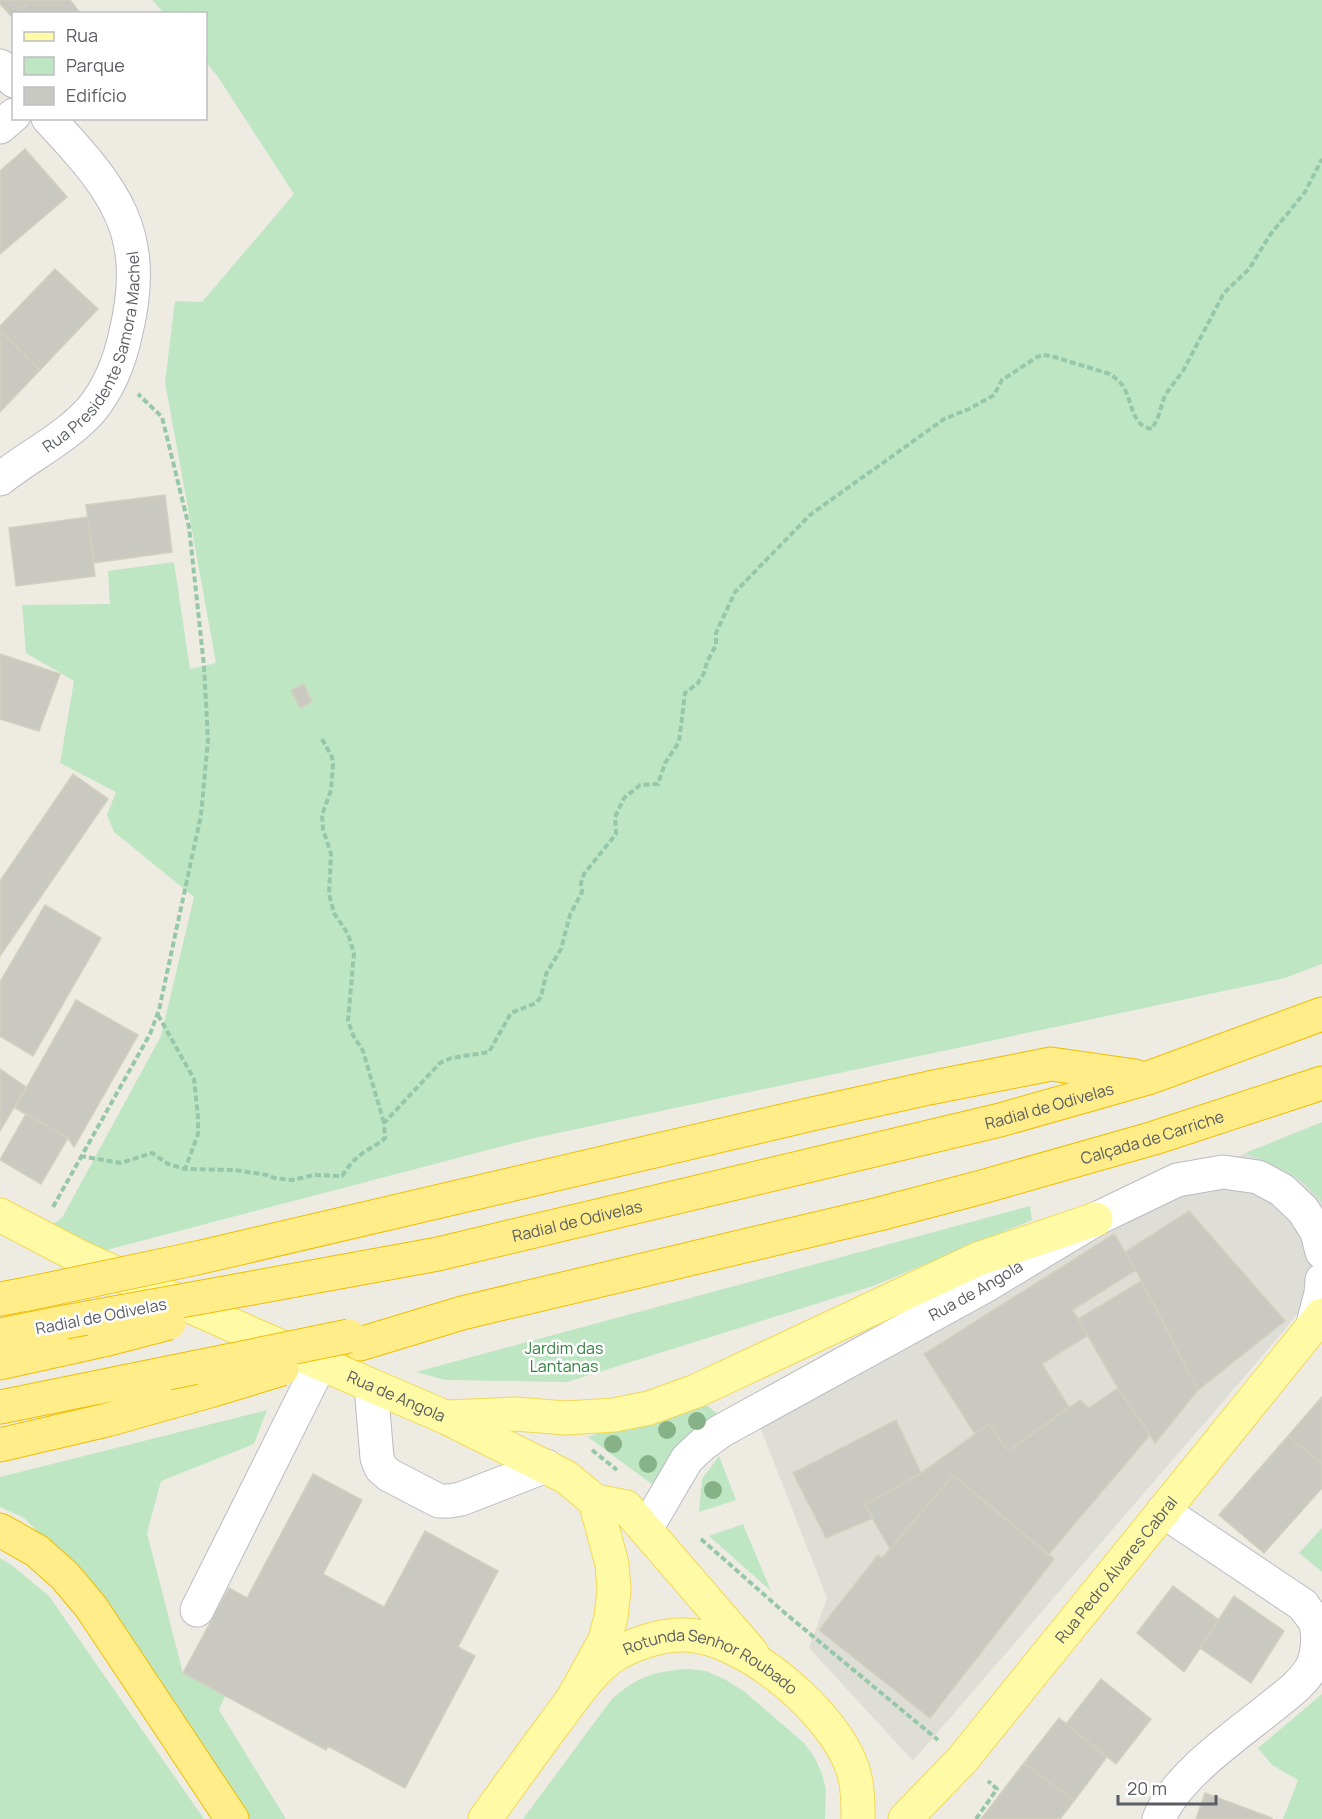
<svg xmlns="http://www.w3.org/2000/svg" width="1322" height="1819" font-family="Manrope,sans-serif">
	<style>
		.industrial { fill: #deded7 }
		.green { fill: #bee6c2 }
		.building { fill: #cac9c1; stroke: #d2cfc0; stroke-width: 1.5 }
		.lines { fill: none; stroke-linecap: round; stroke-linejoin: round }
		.minor-casing { stroke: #babbc1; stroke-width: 35 }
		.major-casing { stroke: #f3d856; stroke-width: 35 }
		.highway-casing { stroke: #f0be00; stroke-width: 35 }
		.path { stroke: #97c7aa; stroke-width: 4; stroke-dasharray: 6 3; stroke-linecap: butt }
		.minor { stroke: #fff; stroke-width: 33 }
		.major { stroke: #fffaa6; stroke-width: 33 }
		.highway { stroke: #feed89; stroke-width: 33 }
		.highway-bridge-casing { stroke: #f0be00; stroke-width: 35; stroke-linecap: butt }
		.highway-bridge { stroke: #feed89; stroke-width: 33 }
		.tree { fill: #87b288 }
		.labels { text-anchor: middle; stroke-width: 5; stroke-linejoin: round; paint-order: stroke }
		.street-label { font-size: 16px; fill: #5a5d63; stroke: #fff }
		.park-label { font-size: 16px; fill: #32823f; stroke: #fff }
	</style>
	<rect width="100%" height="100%" fill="#eeece2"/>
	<path class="industrial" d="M1245 1153 1285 1169 1298 1178 1311 1189 1322 1203V1281L1283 1332 913 1761 809 1648 827 1598 760 1427 1126 1214Z"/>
	<path class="green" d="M152 0H1322V964L1285 978 530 1139 80 1257 38 1234 62 1218 161 1036 194 897 114 832 107 815 116 792 60 763 74 681 26 653 22 605 110 604 108 571 174 562 190 669 216 663 165 382 175 301 202 302 294 194 218 77 206 62V14L164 13Z
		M1322 1122V1203C1300 1174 1278 1167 1245 1153Z
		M1030 1206 1032 1220 873 1286 567 1382 445 1380 416 1372Z
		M700 1400 723 1418 653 1485 588 1437Z
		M267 1410 254 1444 161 1481 147 1533 183 1673 225 1696 219 1710 286 1819H249L164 1690 81 1576 24 1518 0 1507V1477Z
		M719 1456 736 1500 699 1512 702 1479Z
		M743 1524 771 1591 709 1536Z
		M1322 1528V1572L1299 1553Z
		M0 1558 14 1567 49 1596 204 1819H0Z
		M688 1669 706 1671 726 1680 745 1692 804 1743 815 1758 822 1774 826 1790 825 1819H523L611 1700C636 1677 655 1671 688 1669Z
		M1322 1694V1819H1283L1298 1780 1272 1765 1258 1748Z"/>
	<path class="building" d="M0 0H31L16 14H14L12 17 0 4Z
		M31 0H70L81 14H16Z
		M25 149 67 197 0 254V171Z
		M55 269 98 309 40 370 0 331V326Z
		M0 331 40 370 0 412Z
		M165 495 172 552 94 563 86 505Z
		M88 517 95 576 16 586 9 528Z
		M0 654 60 674 39 731 0 719Z
		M304 684 312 702 300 708 291 690Z
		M73 774 108 799 0 956V881Z
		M45 905 101 938 33 1056 0 1036V982Z
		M76 1000 138 1035 74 1147 68 1138 15 1108Z
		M0 1069 26 1087 0 1131Z
		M26 1114 68 1138 41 1184 0 1160Z
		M1189 1211 1285 1321 1198 1390 1136 1270 1125 1252Z
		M1114 1234 1136 1270 1072 1310 1088 1335 1042 1364 1069 1407 1008 1451 989 1424 975 1434 924 1354Z
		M1141 1281 1198 1390 1155 1443 1118 1388 1078 1319Z
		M1118 1388 1150 1435 1048 1555 953 1475 890 1549 865 1505 921 1473 989 1424 1008 1451 1080 1400 1089 1408Z
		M1322 1397V1464L1288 1436Z
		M896 1420 921 1473 865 1505 873 1518 826 1538 793 1473Z
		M1288 1436 1322 1464V1488L1264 1553 1219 1515Z
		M313 1474 362 1500 323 1574 384 1607 425 1531 498 1571 458 1647 475 1656 405 1788 328 1746 326 1750 183 1673 229 1588 247 1598Z
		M953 1475 1054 1559 930 1718 819 1630 878 1555 882 1558Z
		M1173 1586 1219 1620 1184 1672 1137 1633Z
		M1234 1596 1284 1631 1251 1683 1200 1648Z
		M1101 1679 1151 1719 1116 1764 1066 1724Z
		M1059 1718 1107 1757 1074 1801 1024 1763Z
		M1024 1763 1074 1801 1060 1819H981Z
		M1205 1793 1272 1818V1819H1196Z"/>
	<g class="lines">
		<g class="minor-casing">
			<g id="minor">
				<path d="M0 66 14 81"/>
				<path d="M0 127 14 115"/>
				<path id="s1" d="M0 479C29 456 66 438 91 410 110 387 120 361 126 332 150 231 114 189 48 118"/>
				<path d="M1312 1328 1321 1293 1322 1280"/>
				<path d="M371 1386 377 1458 381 1468 389 1475 439 1501H450L461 1499 546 1466"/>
				<path id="s2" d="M646 1529 687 1459 703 1444 721 1431 983 1287 1096 1219 1177 1180 1223 1172 1258 1177 1282 1190 1303 1210 1317 1232 1322 1252"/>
				<path d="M197 1610 320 1364"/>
				<path d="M1159 1819C1175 1776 1240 1733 1275 1704 1289 1693 1305 1681 1313 1665 1318 1652 1320 1632 1314 1620 1311 1615 1306 1610 1303 1605L1163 1511"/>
			</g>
		</g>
		<g class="major-casing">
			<g id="major">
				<path id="s3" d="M0 1215 80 1257 252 1334 445 1417 566 1477 595 1501 612 1564 614 1590 611 1617 605 1640 572 1700"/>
				<path d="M448 1417 515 1414 566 1418 614 1415 649 1408 696 1391 978 1259 1096 1219"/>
				<path d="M595 1501 626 1507 752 1653"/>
				<path id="s4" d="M485 1819C508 1787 531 1755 554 1724 571 1702 593 1667 618 1653 639 1642 663 1634 687 1635 747 1638 835 1714 853 1770 858 1786 858 1802 858 1819"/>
				<path id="s5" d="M905 1819 962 1760 1322 1315"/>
			</g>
		</g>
		<g class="highway-casing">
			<g id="highway">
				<path d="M197 1258 812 1114 929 1088 1051 1064 1135 1076"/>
				<path id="s6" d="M252 1288 438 1254 1000 1120 1148 1078 1322 1014"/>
				<path d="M0 1299 27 1294"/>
				<path d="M0 1335 65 1322"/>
				<path id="s7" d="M360 1344 462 1313 879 1214 982 1187 1154 1138 1322 1083"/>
				<path d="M0 1363 104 1340"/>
				<path d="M0 1407 168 1373"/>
				<path d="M0 1445 107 1420 213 1390"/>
				<path d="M0 1530 37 1551 65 1576 91 1607 232 1819"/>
			</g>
		</g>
		<path class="path" d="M322 739 332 757 333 764 331 790 322 815 323 829 331 854 329 894 334 913 348 934 354 953 348 1021 353 1035 363 1051 384 1123
			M158 1015 194 1079 198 1117V1134L185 1169
			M80 1156 121 1163 152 1153 168 1164 185 1169 235 1170 267 1175 274 1178 292 1180 314 1175 342 1176C348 1167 354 1159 363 1153 371 1147 378 1145 385 1138L384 1123 440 1063 451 1058 489 1052 511 1013 536 1003 541 997 546 974 561 949 570 915 582 892 581 883 584 874 616 834 615 817 624 798 640 785 658 784 665 763 679 742 685 693 698 683 704 673 707 662 716 645V633L735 592 810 515 944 419 969 409 994 395 1002 380 1037 357 1043 355 1051 356 1110 374C1117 379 1123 384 1126 392 1133 407 1133 426 1152 429L1158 417 1165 395 1183 371 1224 293 1249 269 1270 235 1305 192 1322 159
			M53 1207 150 1034 159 1010 201 815 208 740 204 666 189 527 162 417 138 394
			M592 1450 617 1470
			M701 1539 786 1614 938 1740
			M976 1819 997 1789 988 1781"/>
		<use href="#minor" class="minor"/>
		<use href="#major" class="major"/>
		<use href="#highway" class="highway"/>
		<g class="highway-bridge-casing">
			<path id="highway-bridge" d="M27 1294 197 1258
				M65 1322 252 1288
				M104 1340 169 1323
				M168 1373 349 1336
				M213 1390 282 1369"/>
		</g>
		<use href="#highway-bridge" class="highway-bridge"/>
	</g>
	<g class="tree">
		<circle cx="697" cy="1421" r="9"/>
		<circle cx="667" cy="1430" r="9"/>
		<circle cx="613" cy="1444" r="9"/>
		<circle cx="648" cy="1464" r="9"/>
		<circle cx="713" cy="1490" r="9"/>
	</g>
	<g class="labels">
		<g class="street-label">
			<text dy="6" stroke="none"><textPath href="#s1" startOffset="168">Rua Presidente Samora Machel</textPath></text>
			<text dy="6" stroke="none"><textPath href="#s6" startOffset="818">Radial de Odivelas</textPath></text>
			<text dy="6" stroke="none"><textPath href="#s7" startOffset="819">Calçada de Carriche</textPath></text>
			<text dy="6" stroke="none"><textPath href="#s6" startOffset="332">Radial de Odivelas</textPath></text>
			<text dy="6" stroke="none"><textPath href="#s2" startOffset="416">Rua de Angola</textPath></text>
			<text transform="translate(101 1316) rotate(-11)" y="6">Radial de Odivelas</text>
			<text dy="6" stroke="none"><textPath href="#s3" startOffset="436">Rua de Angola</textPath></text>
			<text dy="6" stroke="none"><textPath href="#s5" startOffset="327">Rua Pedro Álvares Cabral</textPath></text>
			<text dy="6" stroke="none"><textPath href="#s4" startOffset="315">Rotunda Senhor Roubado</textPath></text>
		</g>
		<g class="park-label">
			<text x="564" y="1354">Jardim das<tspan x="564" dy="18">Lantanas</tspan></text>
		</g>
	</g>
	<rect x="12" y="12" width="195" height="108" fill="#ffffff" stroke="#bdbec1" stroke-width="1.5"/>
	<rect x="24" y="32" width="30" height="9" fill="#fffaa6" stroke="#bdbec1" stroke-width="1.5"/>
	<text x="66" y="42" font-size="18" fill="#5a5d63">Rua</text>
	<rect x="24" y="57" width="30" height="18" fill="#bee6c2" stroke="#bdbec1" stroke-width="1.5"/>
	<text x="66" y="72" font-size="18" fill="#5a5d63">Parque</text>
	<rect x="24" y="87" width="30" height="18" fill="#cac9c1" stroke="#bdbec1" stroke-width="1.5"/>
	<text x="66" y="102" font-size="18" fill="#5a5d63">Edifício</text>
	<path d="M1118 1795v9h98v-9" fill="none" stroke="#5a5d63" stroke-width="3"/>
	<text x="1127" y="1795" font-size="18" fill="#5a5d63" stroke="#ffffff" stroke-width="4.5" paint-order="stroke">20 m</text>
</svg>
